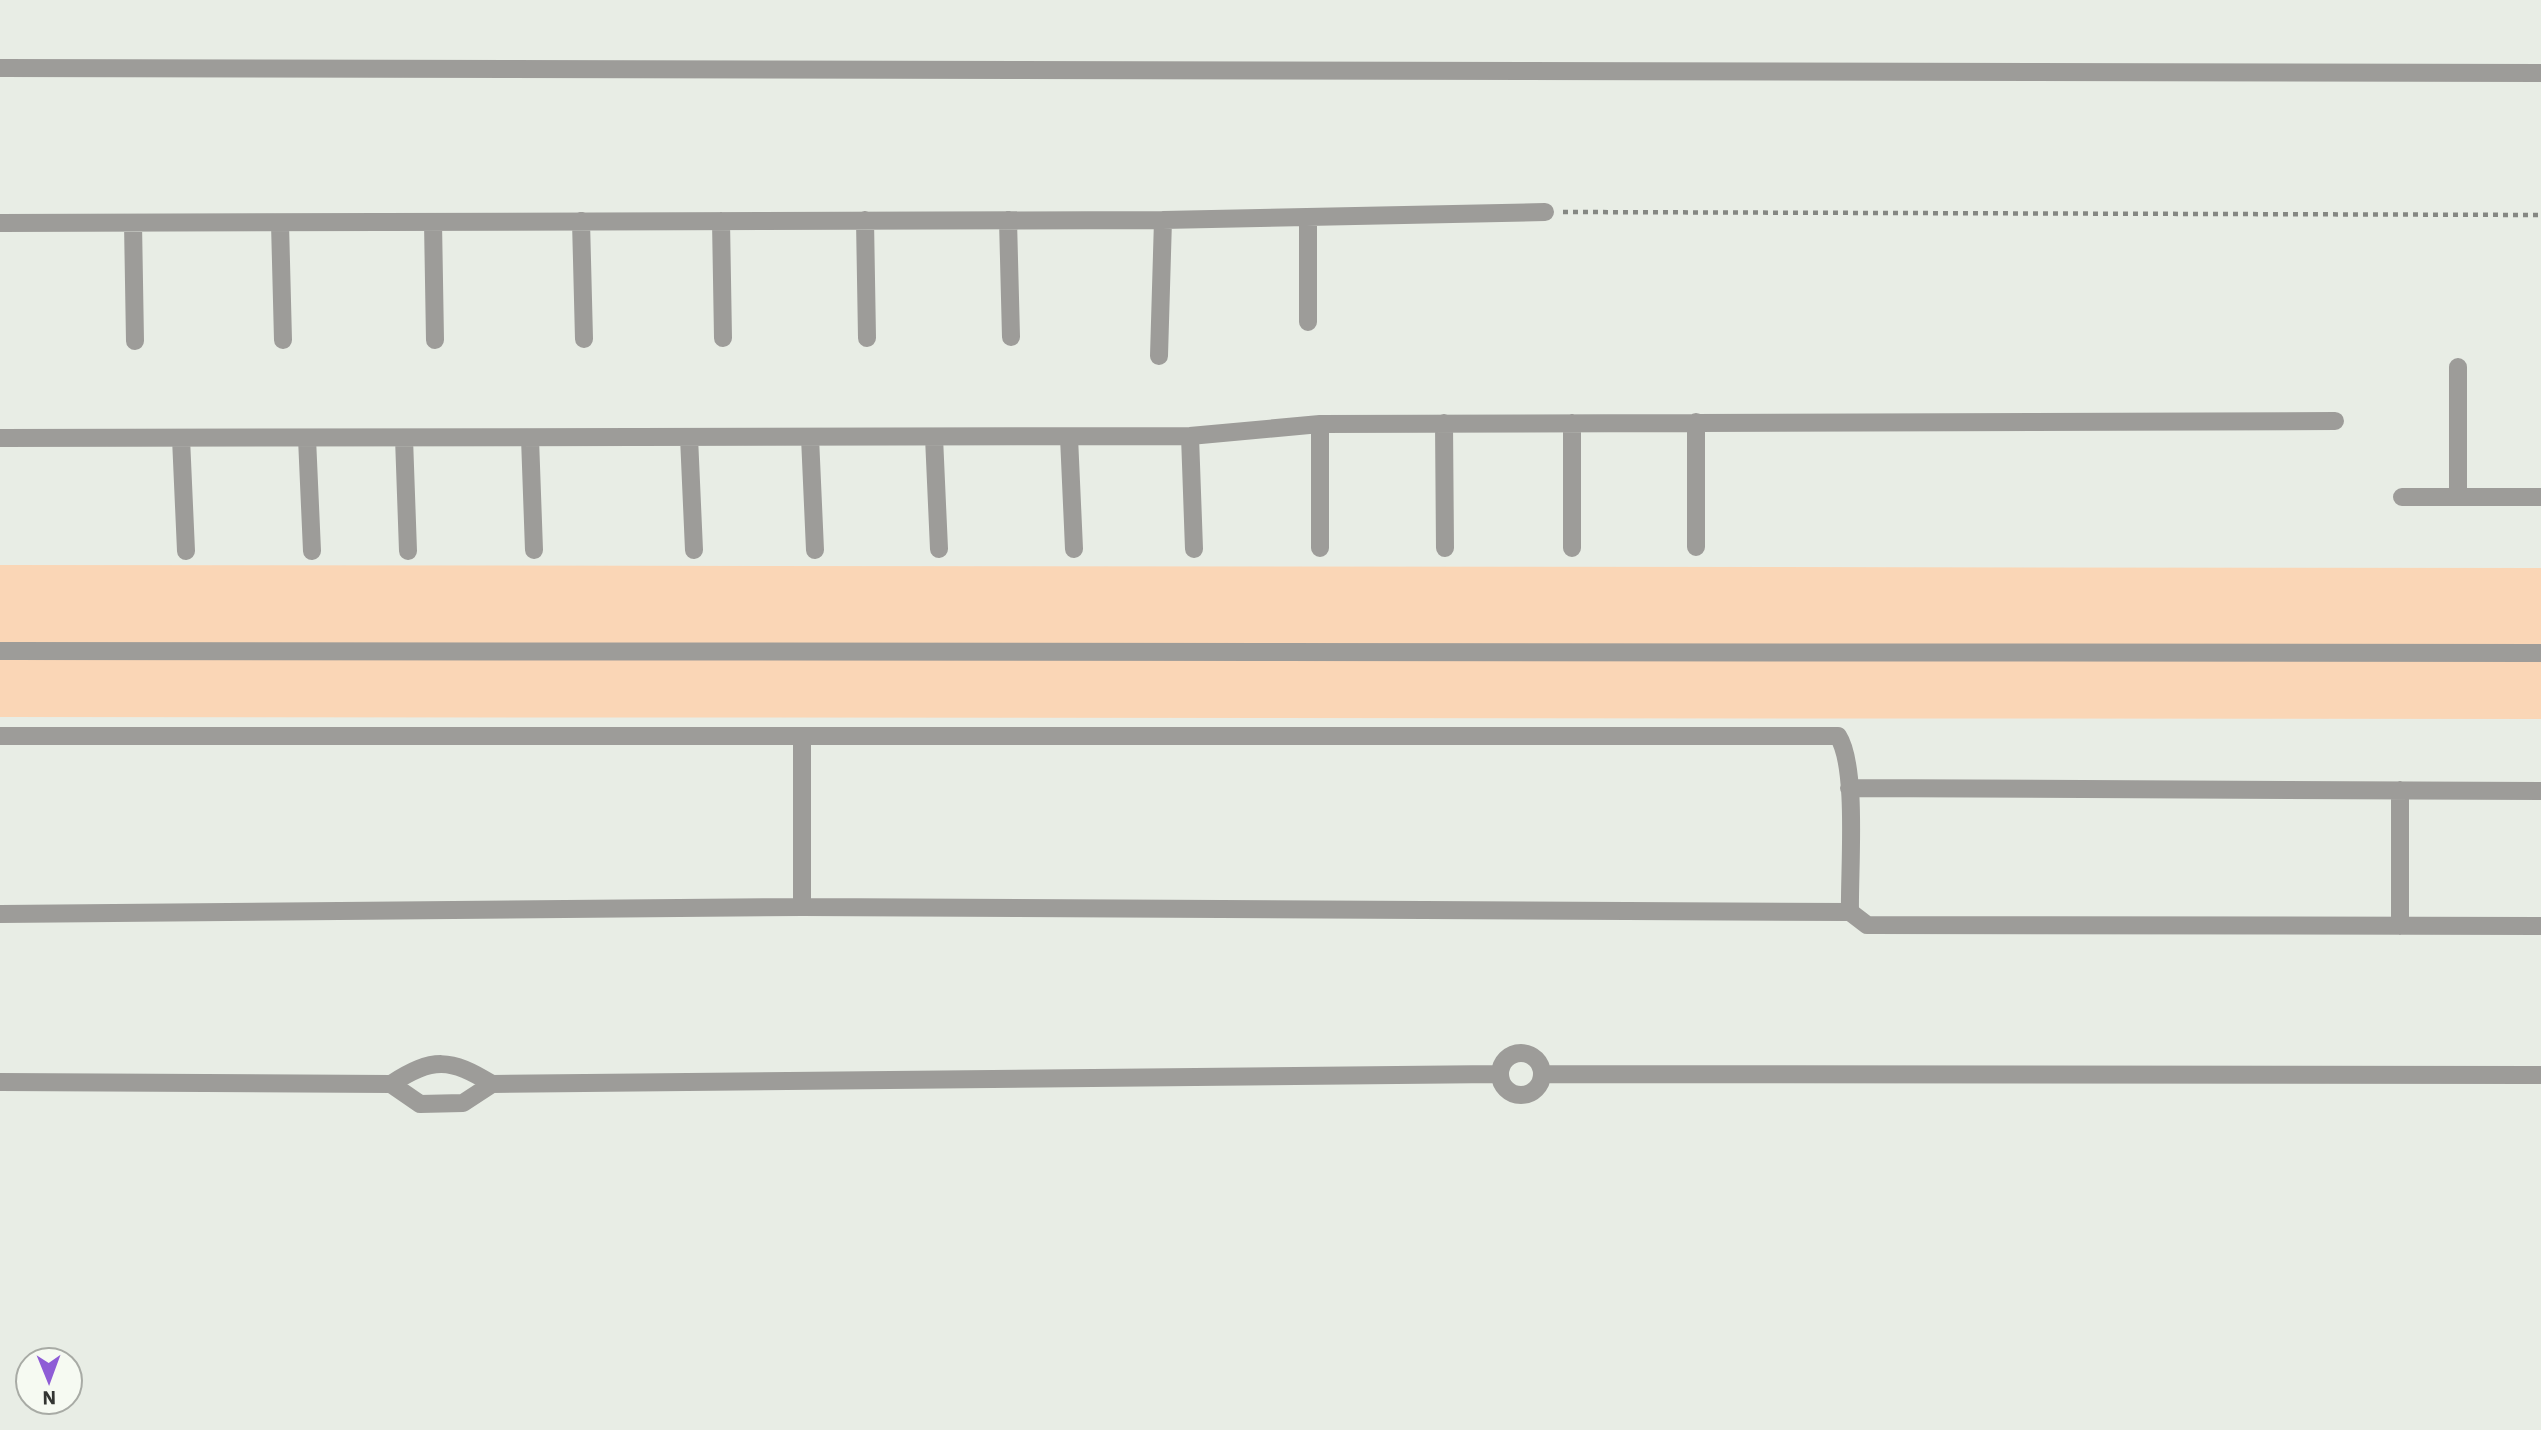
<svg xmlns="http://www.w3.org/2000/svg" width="2541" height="1430" font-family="'IBM Plex Sans',sans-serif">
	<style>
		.green { fill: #fad6b6 }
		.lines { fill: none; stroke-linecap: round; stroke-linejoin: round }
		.path { stroke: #858883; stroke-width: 4.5; stroke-dasharray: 5 5; stroke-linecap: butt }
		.minor { stroke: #9d9c99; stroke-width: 18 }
	</style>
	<rect width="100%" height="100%" fill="#e8ede5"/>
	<path class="green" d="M0 565 2541 568V719L0 717Z"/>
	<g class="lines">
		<path class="path" d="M1563 212 2541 215"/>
		<path class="minor" d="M0 68 2541 73
			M1308 217V322
			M865 220 867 338
			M1008 220 1011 337
			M581 221 584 339
			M721 221 723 338
			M433 222 435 340
			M0 223 1163 220 1545 212
			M133 223 135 341
			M280 223 283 340
			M1159 356 1163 220
			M2458 367V497
			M1696 422V547
			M1444 423 1445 548
			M1572 423V548
			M1320 424V548
			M1190 436 1194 549
			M689 437 694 550
			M810 437 815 550
			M934 437 939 549
			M1069 437 1074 549
			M0 438 1190 436 1320 424 2335 421
			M181 438 186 551
			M307 438 312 551
			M404 438 408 551
			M530 438 534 550
			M2402 497H2541
			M0 651 2541 653
			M0 736H1838C1858 767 1849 871 1850 912
			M802 736V907
			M1849 788 2541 791
			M2400 790V926
			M0 914 802 907 1850 912 1867 925 2541 926
			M1500 1074a21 21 0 1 1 42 0a21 21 0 1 1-42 0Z
			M1543 1074 2541 1075
			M0 1082 391 1084C433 1057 450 1058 492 1084L1498 1074
			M391 1084 420 1104 463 1103 492 1084"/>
	</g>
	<g transform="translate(49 1381) rotate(179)"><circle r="33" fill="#f6faf2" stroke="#a8aba5" stroke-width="2"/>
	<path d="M0-5L12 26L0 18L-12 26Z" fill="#8e5cd6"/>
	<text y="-10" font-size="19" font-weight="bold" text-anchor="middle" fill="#333532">N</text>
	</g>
</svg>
